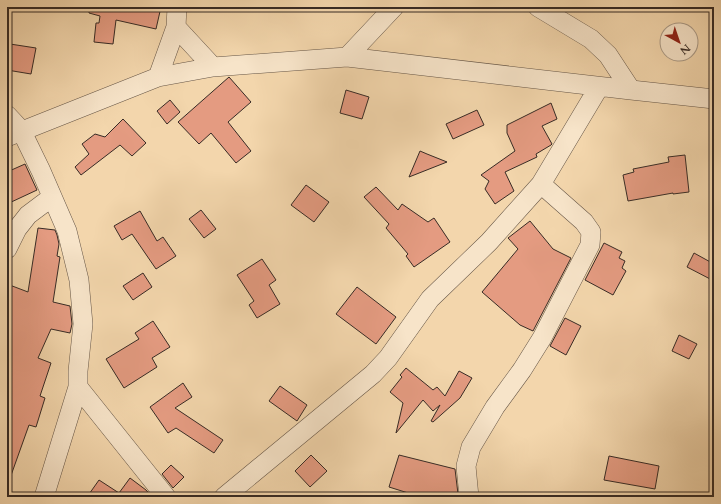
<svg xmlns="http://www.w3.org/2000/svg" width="721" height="504" font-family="Cardo,serif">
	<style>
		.building { fill: #e49b81; stroke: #372b25 }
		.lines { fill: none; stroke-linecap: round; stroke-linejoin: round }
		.minor-casing { stroke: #665647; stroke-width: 20 }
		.minor { stroke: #f7e4c9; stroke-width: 19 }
	</style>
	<rect width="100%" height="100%" fill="#f3d6ac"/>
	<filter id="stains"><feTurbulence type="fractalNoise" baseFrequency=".005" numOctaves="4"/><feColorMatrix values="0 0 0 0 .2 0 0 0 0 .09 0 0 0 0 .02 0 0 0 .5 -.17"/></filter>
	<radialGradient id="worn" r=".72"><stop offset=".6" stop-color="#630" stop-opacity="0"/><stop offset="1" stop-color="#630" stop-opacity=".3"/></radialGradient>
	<path class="building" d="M89 7H161L156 29 116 20 113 44 94 42 96 23H99L100 16 89 13Z
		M10 44 36 48 31 74 7 70V59Z
		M229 77 251 102 228 122 251 151 236 163 211 133 199 144 178 122Z
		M346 90 369 97 362 119 340 113Z
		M170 100 180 112 167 124 157 111Z
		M551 103 557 119 542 126 552 144 551 145 536 154 537 157 505 172 514 191 495 204 485 189 489 181 481 175 515 151 507 133V125Z
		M477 110 484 125 453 139 446 124Z
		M123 119 146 143 132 156 120 145 81 175 75 167 89 154 82 144 95 134 105 137Z
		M420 151 427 154 447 162 409 177Z
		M685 155 689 192 673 194V193L628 201 623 175 634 172 633 169 669 162 668 157Z
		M25 164 37 190 7 204V172Z
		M306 185 329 202 314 222 291 205Z
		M376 187 398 210 402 204 428 222 434 218 450 242 414 267 406 256 408 254 386 228 389 224 364 197Z
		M201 210 216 229 204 238 189 219Z
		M140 211 157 241 163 237 176 256 156 269 132 234 122 240 114 226Z
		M530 221 553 249 571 258 533 331 520 325 482 292 518 249 508 238Z
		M38 228 55 230 57 235 59 244 57 256 60 257 53 302 70 306 72 324 70 333 51 329 38 358 51 363 40 396 45 398 36 427 29 425 9 481H7V284L28 292Z
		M604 243 622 252 619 258 625 261 622 268 626 271 613 295 585 280Z
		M694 253 714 264V281L687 267Z
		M262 259 276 280 269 285 280 304 257 318 249 305 254 301 237 275Z
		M143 273 152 287 133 300 123 286Z
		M357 287 396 317 376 344 336 314Z
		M565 318 581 326 566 355 550 346Z
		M153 321 170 347 152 358 157 367 124 388 106 359 139 339 135 333Z
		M679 335 697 344 689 359 672 351Z
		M406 368 433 390 437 387 445 396 459 371 472 378 460 398 433 422 431 421 440 405 433 411 423 400 396 433 403 403 390 392 402 377 400 375Z
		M183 383 192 397 175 408 223 440 214 453 176 428 168 433 150 407Z
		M280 386 307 405 297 421 269 401Z
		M311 455 327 471 310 487 295 471Z
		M399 455 455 469 458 494 457 497H421L389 487Z
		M609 456 659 466 655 489 604 480Z
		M171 465 184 477 173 488 162 474Z
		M130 478 146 490 152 497H87L99 480 119 493Z"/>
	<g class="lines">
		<g class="minor-casing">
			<path id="minor" d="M538 7 591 39 608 55 631 90
				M176 27 213 67
				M347 57 394 7
				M158 77 176 27 177 7
				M7 115 21 130 41 171 67 231 79 280 83 324 78 371V387L44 497
				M7 137 158 77 213 67 347 57 631 90 714 99
				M7 249 17 229 28 215 52 197
				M78 387 166 497
				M224 497 373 374 388 358 430 299 489 242 541 184 599 87
				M469 497 466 466 471 447 495 407 522 370 542 338 590 245 591 232 584 222 541 184"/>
		</g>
		<use href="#minor" class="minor"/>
	</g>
	<rect width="721" height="504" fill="none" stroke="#f3d6ac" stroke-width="24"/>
	<rect x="8" y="8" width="705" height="488" fill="none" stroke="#372b25" stroke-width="2"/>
	<rect x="12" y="12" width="697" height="480" fill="none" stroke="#372b25"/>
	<g transform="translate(679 42) rotate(140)"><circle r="19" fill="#f7e4c9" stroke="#aa9a87"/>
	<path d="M0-3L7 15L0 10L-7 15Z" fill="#8f2418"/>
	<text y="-6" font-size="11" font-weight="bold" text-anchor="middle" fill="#372b25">N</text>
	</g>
	<rect width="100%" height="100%" filter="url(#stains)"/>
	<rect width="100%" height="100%" fill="url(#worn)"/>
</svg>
